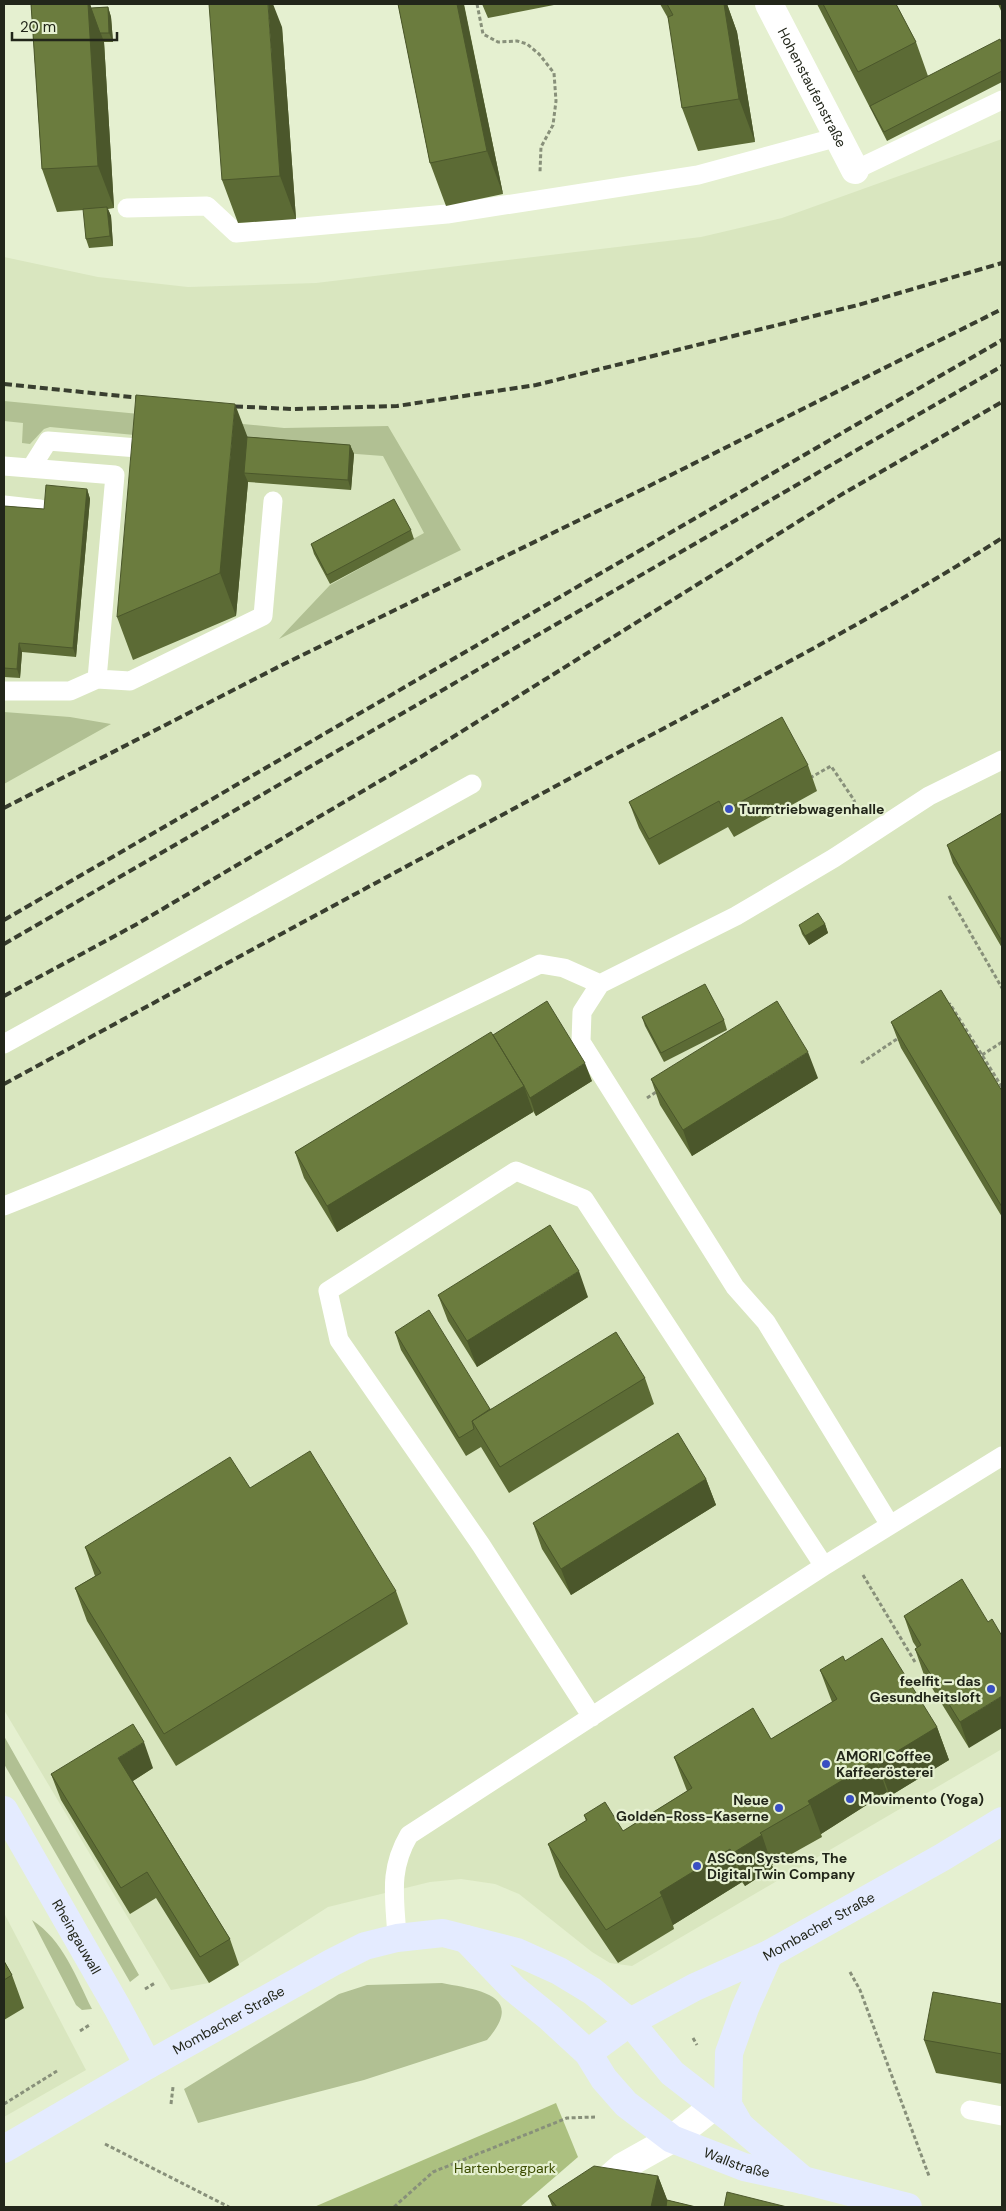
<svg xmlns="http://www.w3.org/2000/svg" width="1006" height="2211" font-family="'DM Sans',sans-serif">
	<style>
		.built { fill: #d9e6bf }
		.green { fill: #b1c093 }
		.forest { fill: #acc080 }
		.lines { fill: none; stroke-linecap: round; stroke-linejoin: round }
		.path { stroke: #88907a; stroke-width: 3; stroke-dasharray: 4 2.5; stroke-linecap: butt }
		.lane { stroke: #fff; stroke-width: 19 }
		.street { stroke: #fff; stroke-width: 28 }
		.secondary { stroke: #e4ebff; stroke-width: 28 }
		.rail { stroke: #393e2f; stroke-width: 4; stroke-dasharray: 8 4; stroke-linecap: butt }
		.wall { fill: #5c6b35 }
		.shaded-wall { fill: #4b572b }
		.building { fill: #6b7c3e; stroke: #4b572b }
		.poi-dot { fill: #394fc2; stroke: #e5f0d0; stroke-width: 2 }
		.labels { text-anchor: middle; stroke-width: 4.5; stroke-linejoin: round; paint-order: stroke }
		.street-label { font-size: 14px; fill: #22261a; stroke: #e5f0d0 }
		.poi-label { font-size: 14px; font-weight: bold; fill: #22261a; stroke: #e5f0d0; text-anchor: start }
		.park-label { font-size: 14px; fill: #3c4c00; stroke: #e5f0d0 }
	</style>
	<rect width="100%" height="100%" fill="#e5f0d0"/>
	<path class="built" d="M1002 139V1749L632 1966 610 1963 592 1952 519 1894 495 1884 461 1879 430 1882 328 1907 209 1983 171 1990 4 1710V257L98 277 188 287 316 283 701 237 782 218Z
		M4 1913 86 2070 4 2117Z"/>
	<path class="green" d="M4 401 284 428 388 426 461 550 279 639 330 585 424 533 383 456 251 446 50 427 44 429 30 444 22 443 23 423 4 421Z
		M4 712 70 717 111 724 4 784Z
		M4 1736 139 1975 130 1982 4 1764Z
		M32 1920C63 1940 76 1977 92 2009L82 2010 76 2005Z
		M442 1983C477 1990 527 1994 487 2040L364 2080 198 2123 184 2089 339 1994 367 1985Z"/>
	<path class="forest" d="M556 2103 578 2157 520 2207H314Z"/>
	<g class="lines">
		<path class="path" d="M477 4 483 34 498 42 517 41 527 44 539 54 554 73 556 101 553 125 541 147 540 172
			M810 778 831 766 854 800 856 810
			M949 896 1002 988
			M947 1006 950 1004 1002 1087
			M982 1055 1002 1042
			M861 1063 900 1037
			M647 1098 659 1090
			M863 1575 915 1662
			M850 1972 860 1990 929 2176
			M145 1989 155 1983
			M80 2031 91 2024
			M693 2038 697 2045
			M4 2104 57 2071
			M171 2104 173 2087
			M105 2144 229 2207
			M394 2207 433 2172 567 2118 595 2117"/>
		<path class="lane" d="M855 170 1002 100
			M127 208 207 206 236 233 447 214 698 175 838 137
			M4 466 115 475 97 679 70 691H4
			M31 468 48 441 151 449
			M4 505 40 509
			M97 679 130 681 263 616 273 501
			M4 1044 472 784
			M4 1206C186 1134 364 1050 540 964L564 968 600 984
			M890 1525 766 1322 735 1287 581 1042 582 1012 600 984 736 916 834 858 929 796 1002 760
			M592 1717 481 1545 339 1340 328 1291 516 1171 584 1199 824 1566
			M397 1938C395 1898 388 1871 409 1835L824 1566 1002 1456
			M970 2110 1002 2116"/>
		<g class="street">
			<path id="s1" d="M769 4 855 170"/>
			<path d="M576 2207 622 2167 672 2139 714 2106"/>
		</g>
		<g class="secondary">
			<path id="s2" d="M4 1810 117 2007 148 2065"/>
			<path id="s3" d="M466 1939 513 1988 550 2018 588 2053 604 2079 626 2104 672 2139 744 2167 803 2180 908 2207"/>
			<path id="s4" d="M588 2053 630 2022 695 1987 769 1954 941 1858 1002 1821"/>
			<path d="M740 2126 728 2105 729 2053 745 2008 769 1954"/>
			<path id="s5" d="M4 2149 148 2065 333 1962 365 1946 397 1938 443 1933 517 1952 559 1971 592 1991 630 2022 672 2073 740 2126 803 2180"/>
		</g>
		<path class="rail" d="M4 384 150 399
			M223 406 293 409 397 406 536 385 858 305 1002 263
			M4 808 282 665 641 490 1002 309
			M4 920 1002 340
			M4 944 1002 366
			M4 996 137 924 424 755 844 493 1002 402
			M4 1084C192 982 379 881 567 780 713 701 862 627 1002 538"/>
	</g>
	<path class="wall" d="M31 4H90L91 8 108 7 111 17 113 42H104L114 208 108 209 111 216 113 246 89 248 86 239 84 210 57 212 42 169Z
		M398 4H464L503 194 446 206 430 163Z
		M482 4H559L488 18Z
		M660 4H727L737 32 755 142 698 151 682 108 669 20Z
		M817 4H896L916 42 928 76 1002 44V82L887 141Z
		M998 4H1002V13Z
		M282 27 296 219 238 223 222 180Z
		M247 437 350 445 354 454 351 490 248 482 236 616 133 660 117 617Z
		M87 489 90 499 76 657 22 652 20 678 4 677V506L44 509Z
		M411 530 414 539 330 584 314 554 311 544Z
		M808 765 817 791 734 837 728 827 659 865 639 828 629 802Z
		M1002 813V948L953 863 947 845Z
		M825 924 828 933 809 945 802 934 799 925Z
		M642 1017 724 1020 727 1030 664 1062 645 1026Z
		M891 1022 1002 1091V1217L901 1048Z
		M493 1035 592 1081 536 1116 533 1111V1112L337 1232 304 1178 295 1152Z
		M818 1078 692 1156 660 1105 651 1079Z
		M438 1295 588 1297 477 1367 448 1321Z
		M395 1332 490 1409 645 1378 654 1404 509 1493 481 1447 466 1456 401 1350Z
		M706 1479 716 1505 571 1595 542 1549 533 1523Z
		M250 1488 396 1591 408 1624 176 1766 87 1621 75 1588 95 1576 85 1547Z
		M904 1616 988 1622 969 1748 924 1675 915 1649 917 1648 913 1642Z
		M845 1661 937 1727 949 1760 890 1796 887 1792 821 1834 822 1837 772 1865 773 1868 745 1886 742 1882 673 1925 674 1929 618 1963 560 1877 548 1844 586 1821 584 1815 623 1831 687 1791 674 1757 771 1739 832 1702 820 1670Z
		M153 1768 133 1781 230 1939 239 1965 209 1983 156 1898 130 1914 61 1800 51 1774Z
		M4 1961 12 1975 24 2008 4 2020Z
		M1002 2004V2084L936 2073 924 2040Z
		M658 2176 667 2200 696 2207H550L552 2206 548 2196Z"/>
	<path class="shaded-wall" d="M88 4H90L104 42 114 208 98 166Z
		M268 4H273L282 27 296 219 280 176Z
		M457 4H464V6L503 194 487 151Z
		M724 4H727L737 32 755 142 739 99Z
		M108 7 111 17 113 42 109 33Z
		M107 207 111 216 113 246 110 236Z
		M235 404 251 446 244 473 248 482 236 616 220 573Z
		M350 445 354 454 351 490 348 480Z
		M87 489 90 499 76 657 73 648Z
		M19 643 22 652 20 678 17 669Z
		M825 924 828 933 809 945 805 936Z
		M808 1052 818 1078 692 1156 683 1130Z
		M585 1063 592 1081 536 1116 530 1098Z
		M524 1086 533 1112 337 1232 327 1206Z
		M579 1271 588 1297 477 1367 467 1341Z
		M706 1479 716 1505 571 1595 561 1569Z
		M1002 1696V1728L969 1748 960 1722Z
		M937 1727 949 1760 890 1796 878 1763Z
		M144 1742 153 1768 128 1784 118 1758Z
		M876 1760 887 1792 821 1834 810 1804 808 1801Z
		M762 1835 773 1868 745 1886 733 1853Z
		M730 1849 742 1882 673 1925 660 1892Z
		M658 2176 670 2207H651Z"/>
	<path class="building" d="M31 4H88L98 166 42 169Z
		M209 4H268L280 176 222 180Z
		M398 4H457L487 151 430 163Z
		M667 4H724L739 99 682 108 668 17 673 15Z
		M823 4H896L916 42 858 72Z
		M108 7 109 33H100L91 8Z
		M1000 39 1002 44V71L884 132 870 106Z
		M107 207 110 236 86 239 83 209Z
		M136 395 235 404 220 573 117 617Z
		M247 437 350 445 348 480 244 473Z
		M46 485 87 489 73 648 19 643 17 669 4 668V506L44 509Z
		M394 499 411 530 327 575 311 544Z
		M782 717 808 765 724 811 719 801 649 839 629 802Z
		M1002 813V941L947 845Z
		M818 913 825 924 805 936 799 925Z
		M705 984 724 1020 661 1053 642 1017Z
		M941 990 1002 1091V1207L891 1022Z
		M547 1001 585 1063 530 1098 524 1086 493 1035Z
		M777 1001 808 1052 683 1130 651 1079Z
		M491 1032 524 1086 327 1206 295 1152Z
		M550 1225 579 1271 467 1341 438 1295Z
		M429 1310 490 1409 472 1421 474 1429 459 1438 395 1332Z
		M616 1332 645 1378 500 1467 472 1421Z
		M678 1433 706 1479 561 1569 533 1523Z
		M310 1451 396 1591 164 1734 75 1588 101 1573 85 1547 230 1457 250 1488Z
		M962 1579 988 1622 992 1619 1002 1636V1696L960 1722 915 1649 921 1645 904 1616Z
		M882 1638 937 1727 878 1763 876 1760 808 1801 810 1804 760 1833 762 1835 733 1853 730 1849 660 1892 662 1896 606 1930 548 1844 587 1820 584 1815 605 1802 623 1831 692 1788 674 1757 753 1708 771 1739 837 1699 820 1670 843 1656 845 1661Z
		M133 1724 144 1742 118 1758 230 1939 200 1957 147 1872 121 1888 51 1774Z
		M4 1961 12 1975 4 1980Z
		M933 1992 1002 2004V2054L924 2040Z
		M594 2166 658 2176 651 2207H557L548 2196Z
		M727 2192 787 2207H724Z
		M667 2200 696 2207H666Z"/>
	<g class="poi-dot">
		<circle cx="729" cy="809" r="5"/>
		<circle cx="991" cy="1689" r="5"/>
		<circle cx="826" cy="1764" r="5"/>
		<circle cx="850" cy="1799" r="5"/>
		<circle cx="779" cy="1808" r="5"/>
		<circle cx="697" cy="1866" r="5"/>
	</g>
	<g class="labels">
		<g class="street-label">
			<text dy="5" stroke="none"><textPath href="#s1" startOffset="94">Hohenstaufenstraße</textPath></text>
			<text dy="5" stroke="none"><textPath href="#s4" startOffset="264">Mombacher Straße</textPath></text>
			<text dy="5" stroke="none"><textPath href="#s2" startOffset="146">Rheingauwall</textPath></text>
			<text dy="5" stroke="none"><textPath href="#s5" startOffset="259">Mombacher Straße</textPath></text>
			<text dy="5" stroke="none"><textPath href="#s3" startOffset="358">Wallstraße</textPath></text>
		</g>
		<g class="poi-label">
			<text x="739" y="814">Turmtriebwagenhalle</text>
			<text x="981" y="1686" text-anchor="end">feelfit – das<tspan x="981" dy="16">Gesundheitsloft</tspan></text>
			<text x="836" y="1761">AMORI Coffee<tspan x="836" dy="16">Kaffeerösterei</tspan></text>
			<text x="860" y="1804">Movimento (Yoga)</text>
			<text x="769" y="1805" text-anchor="end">Neue<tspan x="769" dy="16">Golden-Ross-Kaserne</tspan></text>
			<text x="707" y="1863">ASCon Systems, The<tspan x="707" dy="16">Digital Twin Company</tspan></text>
		</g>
		<g class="park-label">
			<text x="505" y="2173">Hartenbergpark</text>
		</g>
	</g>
	<rect width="1006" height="2211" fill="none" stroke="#22261a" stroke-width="10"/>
	<path d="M12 32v8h105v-8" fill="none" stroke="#22261a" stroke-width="2.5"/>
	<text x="20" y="32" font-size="15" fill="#22261a" stroke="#e5f0d0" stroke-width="4" paint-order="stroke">20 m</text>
</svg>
